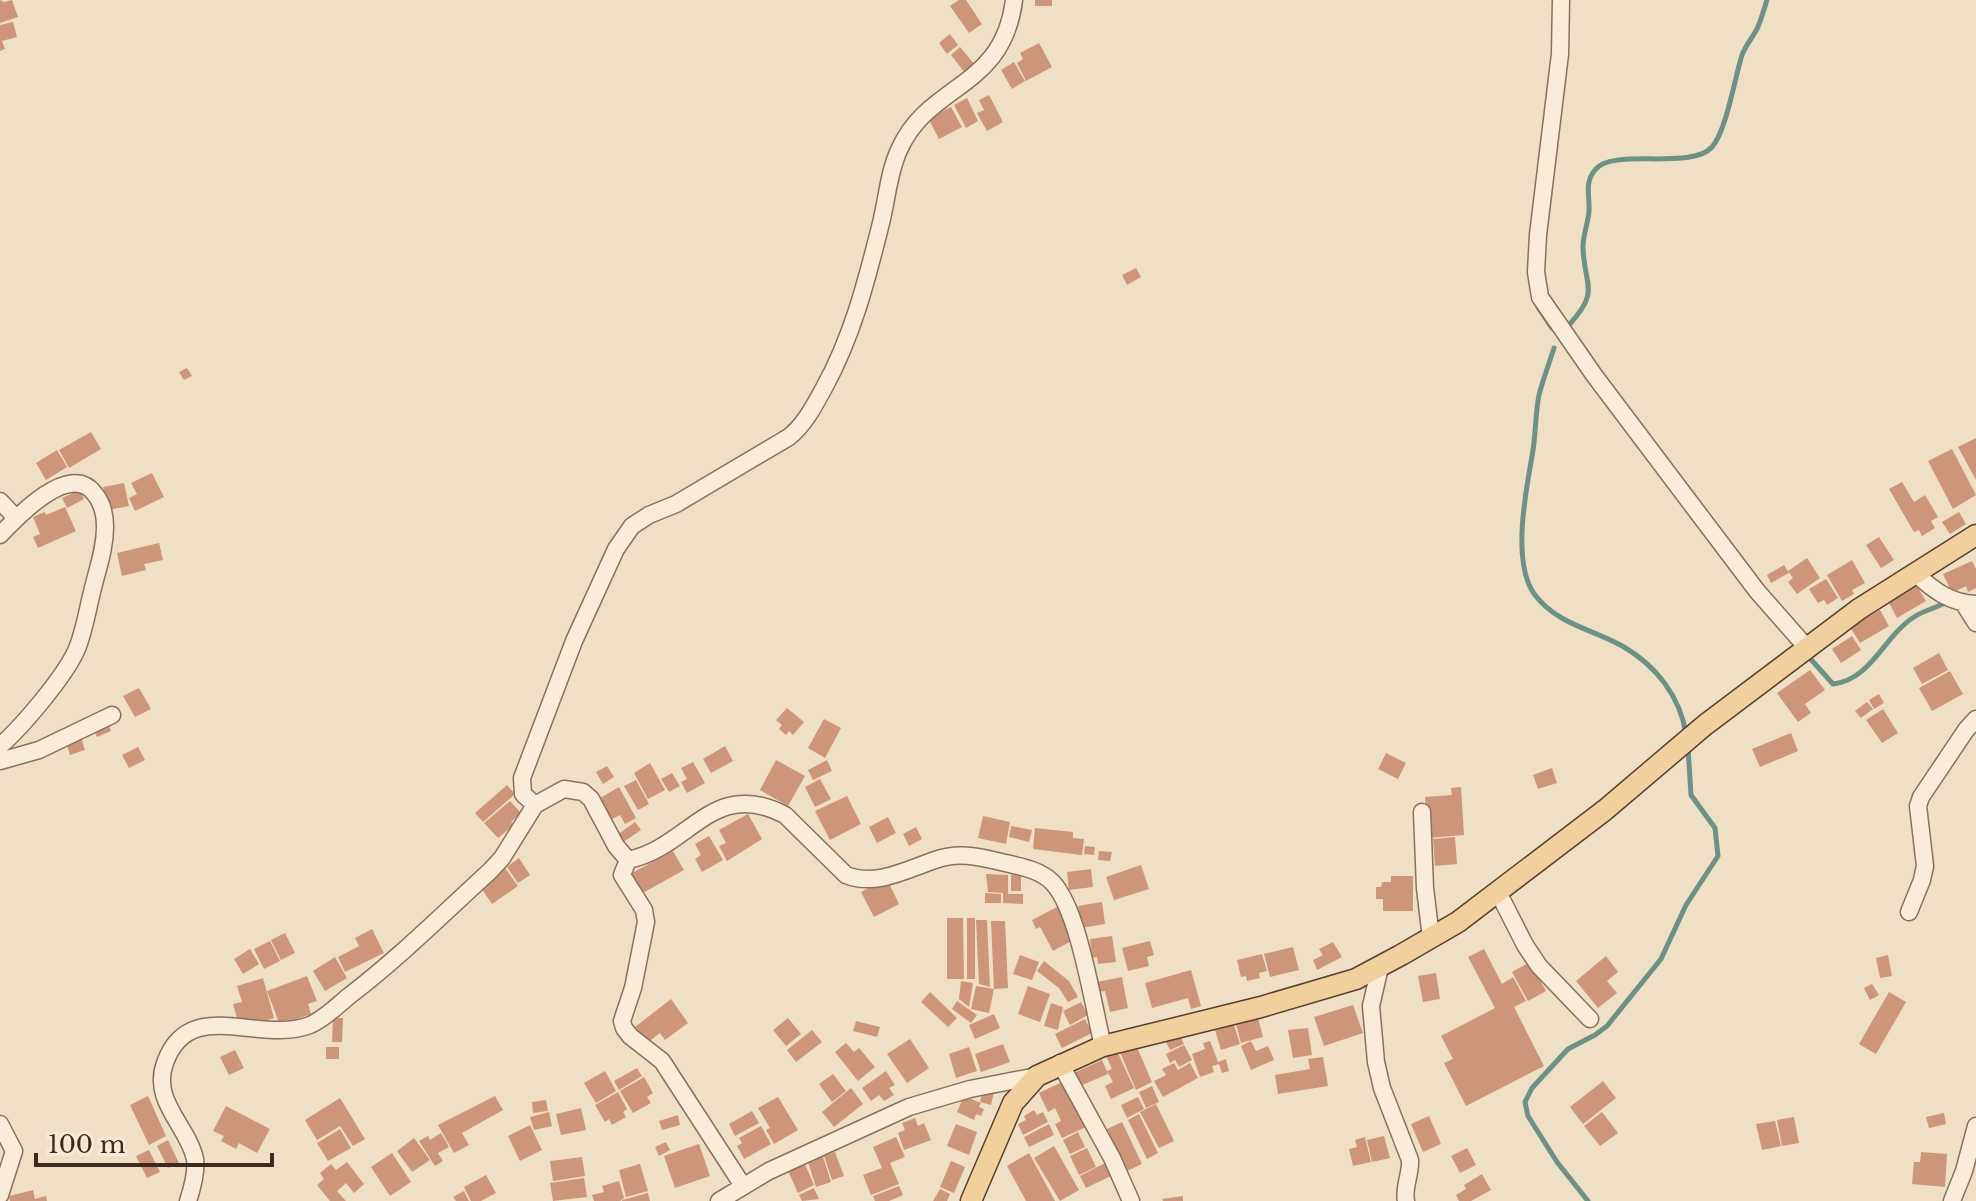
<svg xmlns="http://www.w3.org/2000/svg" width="1976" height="1201" font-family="'Libre Baskerville',serif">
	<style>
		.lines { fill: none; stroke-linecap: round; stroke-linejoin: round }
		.stream { stroke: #6d9185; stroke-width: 5 }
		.building { fill: #cd967b }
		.minor-casing { stroke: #8a705b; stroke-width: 19 }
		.major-casing { stroke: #583f2f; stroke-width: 23 }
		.minor { stroke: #f9edd9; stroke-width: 16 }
		.major { stroke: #f1d09d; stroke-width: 20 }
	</style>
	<rect width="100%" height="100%" fill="#efdfc5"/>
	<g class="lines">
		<path class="stream" d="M1538 307 1552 328
			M1569 325C1601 290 1584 287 1583 247 1583 235 1588 223 1589 211 1590 196 1584 183 1595 170 1612 147 1691 171 1712 147 1726 132 1735 77 1742 55 1746 45 1752 38 1757 29 1761 20 1764 9 1767 0
			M1554 348C1549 364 1543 379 1539 395 1535 415 1536 436 1532 456 1526 492 1511 563 1535 595 1558 625 1593 629 1624 647 1656 666 1680 696 1686 734
			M1807 655 1833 684C1871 680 1884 636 1914 617 1924 610 1938 608 1948 601
			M1588 1201 1557 1162 1528 1116 1525 1102 1532 1088 1568 1049 1595 1035 1607 1026 1661 959 1686 905 1718 856 1715 828 1691 795 1688 747"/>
	</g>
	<path class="building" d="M0 0 4 2 12 0 18 17 0 23Z
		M959 0H966L982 24 969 33 950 6Z
		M1035 0H1052V6H1035Z
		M13 22 17 37 2 41 5 49 0 51V25Z
		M950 34 958 45 947 54 939 43Z
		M1039 43 1052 67 1026 81 1017 63 1023 59 1020 53Z
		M960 47 975 65 965 73 951 55Z
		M1014 62 1025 81 1012 89 1001 70Z
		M989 95 1003 122 987 131 977 113 984 110 979 100Z
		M967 98 978 121 966 128 954 105Z
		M951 107 962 127 939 139 928 118Z
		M1136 268 1141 277 1127 285 1122 275Z
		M187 368 192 376 184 380 179 372Z
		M91 432 101 449 69 468 59 450Z
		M1976 438V480L1958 447Z
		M1952 449 1976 495 1953 509 1928 461Z
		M57 450 67 467 46 480 36 463Z
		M152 473 164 497 135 511 129 498 137 494 131 483Z
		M1902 482 1914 502 1925 495 1938 517 1931 521 1935 528 1922 536 1919 530 1914 532 1889 489Z
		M124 483 129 506 108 510 103 487Z
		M80 490 84 499 67 508 62 498Z
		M65 507 76 531 38 548 33 537 40 534 33 517 45 512 46 515Z
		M1959 512 1966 524 1950 534 1942 522Z
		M1879 537 1894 560 1881 568 1866 545Z
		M159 543 163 560 144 564 146 570 122 576 117 553Z
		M1807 558 1820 578 1797 594 1788 582 1793 578 1788 571Z
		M1852 560 1865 583 1852 590 1854 594 1842 601 1827 575Z
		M1972 561 1976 569V588L1968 592 1966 586 1952 593 1943 574Z
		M1784 565 1789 573 1771 583 1767 575Z
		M1826 579 1838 598 1827 605 1824 600 1818 603 1809 589Z
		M1915 583 1926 601 1897 618 1889 603 1898 597 1896 593Z
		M1880 610 1889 626 1860 643 1850 627Z
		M1852 636 1861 650 1841 663 1832 649Z
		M1939 653 1948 670 1922 684 1913 668Z
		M1810 670 1825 690 1805 704 1811 713 1798 722 1777 693Z
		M1950 671 1963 694 1932 711 1919 688Z
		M139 688 151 709 135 717 123 696Z
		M1879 694 1884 703 1874 709 1869 700Z
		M1867 702 1873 709 1861 718 1855 711Z
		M787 708 804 722 793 735 789 731 786 735 779 729 782 725 776 720Z
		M1883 709 1898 733 1882 743 1866 720Z
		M824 719 841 728 825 758 808 748Z
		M107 722 111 731 97 737 93 728Z
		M1791 733 1798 751 1760 767 1752 749Z
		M80 734 85 750 70 755 65 739Z
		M725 746 733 761 711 773 703 759Z
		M138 747 145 760 129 768 122 755Z
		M1386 753 1406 763 1398 779 1378 769Z
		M776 760 805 776 788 806 760 790Z
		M827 760 832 771 813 780 808 770Z
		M693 762 705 783 687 793 681 782 687 779 681 768Z
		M650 763 665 790 648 799 634 773Z
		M607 766 614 777 603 784 596 772Z
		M1552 768 1557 783 1538 789 1533 775Z
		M672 773 680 786 669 792 661 779Z
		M820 779 831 799 815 807 805 787Z
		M636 780 649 804 638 810 624 786Z
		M507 785 515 794 483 822 475 813Z
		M619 787 636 818 625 824 620 815 612 819 600 798Z
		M1461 787 1464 835 1428 838 1425 797 1452 795 1451 788Z
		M847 796 861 824 830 840 815 811Z
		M510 801 521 813 511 822 514 825 498 838 484 823Z
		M748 814 762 839 727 861 719 846 726 843 719 830Z
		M983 816 1010 822 1006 844 978 838Z
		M888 817 896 833 877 843 869 827Z
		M635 822 641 830 622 843 617 835Z
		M1011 826 1032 830 1029 842 1009 837Z
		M916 827 922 839 909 846 903 834Z
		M1035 828 1073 832V838L1084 839 1082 855 1033 849Z
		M709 836 723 860 702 872 695 859 701 855 695 844Z
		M1455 837 1457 864 1435 866 1433 839Z
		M1085 846 1095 847 1094 855 1084 854Z
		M673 851 684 870 641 894 630 874Z
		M1099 851 1112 852 1110 861 1098 860Z
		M519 858 530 875 518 883 507 867Z
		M1141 865 1149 889 1114 900 1106 877Z
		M505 868 518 886 492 904 479 885Z
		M1091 869 1093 887 1069 890 1067 872Z
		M986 874 1008 875V894H1023V904L1003 903V893L988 892Z
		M1011 875H1021V891H1011Z
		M1391 876H1413V911H1383V899H1376V887H1381L1382 882H1391Z
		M887 879 899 904 874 917 861 892Z
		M985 893 1001 894V903H985Z
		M1102 902 1105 924 1081 928 1078 906Z
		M1057 907 1075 939 1053 951 1040 927 1036 929 1032 920Z
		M947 918H963L964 979H947Z
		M967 918H975V979H967Z
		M976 920H987L990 987 979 984Z
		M991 921H1005L1008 988 994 989Z
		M372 929 384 953 345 972 338 957 359 946 355 938Z
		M285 933 295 953 281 960 271 940Z
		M1112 936 1116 962 1098 964 1097 957 1092 958 1090 939Z
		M270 941 280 961 264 969 254 949Z
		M1150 941 1154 955 1147 957 1149 966 1128 971 1122 948Z
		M1333 942 1342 957 1317 970 1313 960 1323 955 1319 949Z
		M1293 947 1299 970 1270 977 1264 954Z
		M250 949 259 964 243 974 234 959Z
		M1484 949 1502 984 1513 977 1526 1001 1514 1007 1544 1066 1466 1106 1444 1063 1453 1059 1441 1036 1495 1008 1468 957Z
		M1262 954 1267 971 1259 973 1260 978 1247 981 1246 976 1241 977 1237 960Z
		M1020 955 1039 962 1032 980 1013 974Z
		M1888 955 1892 976 1880 978 1876 958Z
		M1606 956 1618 972 1607 981 1617 993 1598 1008 1576 981Z
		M335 957 347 978 325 991 313 971Z
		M1044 961 1069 981 1078 997 1068 1002 1059 988 1037 971Z
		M1530 962 1546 991 1528 1001 1512 972Z
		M1191 970 1201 1006 1191 1009 1188 998 1152 1008 1145 983Z
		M1436 973 1440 999 1423 1002 1418 976Z
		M307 976 317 1001 308 1004 311 1014 280 1025 267 991Z
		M1122 977 1128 1008 1110 1012 1105 991 1098 992 1097 982Z
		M263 978 274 1018 240 1028 233 1004 242 1002 237 986Z
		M961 981 973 983 969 1007 959 999Z
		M1872 984 1879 995 1870 1000 1864 988Z
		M976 986 994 989 989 1013 971 1009Z
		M1028 986 1050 994 1040 1022 1018 1014Z
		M930 992 957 1018 948 1027 921 1002Z
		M1889 992 1906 1002 1876 1054 1859 1044Z
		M671 999 688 1023 665 1040 660 1033 647 1043 635 1027Z
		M957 1001 977 1015 971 1023 952 1009Z
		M1081 1002 1088 1015 1070 1025 1063 1011Z
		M1051 1003 1063 1007 1058 1030 1044 1026Z
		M1353 1005 1363 1033 1324 1046 1314 1017Z
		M994 1014 1000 1028 975 1039 969 1025Z
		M333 1018H343L342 1042H332Z
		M788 1018 801 1034 786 1046 773 1030Z
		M1258 1018 1263 1037 1241 1043 1236 1024Z
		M1085 1019 1092 1033 1062 1048 1055 1034Z
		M856 1021 880 1027 877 1037 853 1031Z
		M1234 1025 1240 1044 1221 1050 1215 1030Z
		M1308 1028 1312 1055 1293 1058 1288 1030Z
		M812 1030 822 1042 796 1062 787 1050Z
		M1179 1034 1184 1044 1170 1050 1165 1040Z
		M910 1039 929 1068 907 1083 887 1054Z
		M1210 1041 1218 1062 1226 1059 1229 1071 1222 1073 1219 1064 1212 1066 1214 1072 1200 1077 1192 1054 1205 1049 1203 1043Z
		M1251 1041 1256 1051 1268 1046 1274 1060 1251 1070 1241 1046Z
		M846 1043 854 1052 859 1048 875 1067 858 1081 835 1052Z
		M1003 1044 1010 1062 981 1072 975 1054Z
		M1136 1045 1152 1082 1136 1090 1120 1052Z
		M1184 1045 1192 1060 1179 1067 1175 1060 1170 1063 1166 1054Z
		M326 1047H339V1059H326Z
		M969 1047 977 1071 956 1078 949 1054Z
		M1116 1049 1134 1088 1111 1099 1105 1086 1113 1082 1107 1071 1112 1069 1105 1054Z
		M235 1050 244 1068 229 1075 220 1057Z
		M1323 1057 1328 1086 1278 1094 1275 1075 1310 1069 1308 1059Z
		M1102 1060 1108 1074 1080 1086 1074 1073Z
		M1174 1063 1178 1070 1190 1063 1198 1078 1163 1097 1154 1081 1166 1075 1162 1069Z
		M637 1068 642 1076 619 1090 614 1081Z
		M605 1071 616 1091 596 1103 584 1083Z
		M886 1071 895 1085 889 1088 894 1095 884 1101 879 1095 871 1101 862 1088Z
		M833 1074 846 1091 832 1102 819 1084Z
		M644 1077 653 1093 647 1097 651 1103 633 1113 620 1091Z
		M1066 1080 1090 1125 1062 1138 1055 1124 1061 1121 1055 1108 1048 1112 1039 1093Z
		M1603 1081 1616 1098 1583 1124 1570 1107Z
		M1152 1086 1159 1102 1146 1108 1139 1092Z
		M851 1088 863 1104 834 1127 822 1112Z
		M983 1090 994 1092 991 1105 980 1102Z
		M618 1092 627 1109 623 1112 626 1117 612 1125 609 1119 605 1122 595 1105Z
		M148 1096 166 1136 149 1145 130 1105Z
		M495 1096 503 1110 462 1133 469 1145 454 1153 438 1125Z
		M964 1096 981 1103 979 1107 984 1109 981 1116 976 1114 974 1120 957 1112Z
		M778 1097 798 1130 774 1144 766 1130 770 1128 758 1108Z
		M1138 1097 1144 1109 1127 1118 1121 1105Z
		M340 1098 365 1139 353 1146 340 1126 317 1140 305 1120Z
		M546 1100 548 1111 533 1113 532 1102Z
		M1156 1104 1174 1141 1159 1148 1140 1112Z
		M226 1106 270 1129 257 1153 239 1143 236 1149 221 1141 224 1136 213 1131Z
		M581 1108 586 1130 561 1135 556 1114Z
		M1034 1110 1037 1115 1043 1112 1048 1122 1023 1135 1018 1124 1026 1120 1024 1116Z
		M752 1111 759 1123 735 1136 729 1124Z
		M549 1112 552 1126 534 1130 530 1117Z
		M1602 1112 1618 1133 1600 1146 1584 1126Z
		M1944 1113 1946 1124 1929 1128 1926 1117Z
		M1139 1114 1158 1153 1147 1159 1128 1120Z
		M678 1115 680 1125 662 1130 659 1121Z
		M1429 1116 1441 1144 1423 1152 1411 1124Z
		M1794 1117 1799 1143 1782 1146 1777 1120Z
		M915 1118 918 1126 924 1123 931 1140 904 1150 898 1133 905 1130 902 1123Z
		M1775 1121 1781 1146 1762 1150 1756 1124Z
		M1122 1122 1142 1164 1127 1171 1107 1129Z
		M956 1124 977 1132 969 1155 947 1146Z
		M1049 1124 1054 1135 1029 1147 1024 1137Z
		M530 1125 542 1150 520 1161 508 1136Z
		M761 1126 771 1144 744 1159 737 1146 742 1143 739 1138Z
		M340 1129 351 1148 328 1161 317 1143Z
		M1078 1132 1085 1147 1070 1154 1063 1140Z
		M441 1133 449 1147 438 1153 443 1161 435 1166 419 1141 428 1136 430 1140Z
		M1384 1136 1390 1158 1372 1162 1367 1140Z
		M896 1137 905 1157 890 1163 899 1184 871 1195 863 1175 882 1168 873 1147Z
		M1365 1137 1371 1162 1353 1166 1349 1149 1357 1147 1355 1140Z
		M414 1138 430 1160 412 1172 397 1151Z
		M168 1140 179 1163 168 1168 157 1146Z
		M666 1142 670 1150 659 1156 655 1147Z
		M699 1144 710 1176 675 1188 664 1156Z
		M1054 1146 1079 1190 1060 1201 1034 1158Z
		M1087 1148 1096 1167 1079 1175 1070 1156Z
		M1467 1148 1476 1165 1460 1173 1451 1156Z
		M149 1150 160 1172 147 1178 136 1156Z
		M835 1152 844 1176 832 1180 824 1156Z
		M1921 1152 1947 1154 1945 1187 1912 1184 1914 1162H1920Z
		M392 1153 411 1182 390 1196 371 1167Z
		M1029 1153 1055 1201H1026L1007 1166Z
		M582 1157 585 1176 553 1181 550 1161Z
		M823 1157 831 1182 816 1187 808 1162Z
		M951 1161 965 1167 954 1193 940 1187Z
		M347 1162 364 1184 354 1193 346 1183 337 1191 346 1201H330L317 1185 324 1179 320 1173 331 1164 336 1170Z
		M1107 1162 1113 1175 1086 1188 1080 1176Z
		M640 1164 648 1191 626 1197 619 1170Z
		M805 1164 814 1185 798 1193 788 1171Z
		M1482 1174 1491 1190 1471 1201H1459L1456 1195 1466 1189 1464 1185Z
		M486 1175 496 1193 481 1201H471L464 1187Z
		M584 1178 587 1197 553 1201 550 1183Z
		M619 1181 624 1198 620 1201H594L592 1195 604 1192 602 1186Z
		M899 1186 903 1195 889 1201H875L873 1196Z
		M814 1188 819 1199 802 1201 799 1195Z
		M940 1189 950 1194 947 1201H933Z
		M33 1190 35 1199 46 1196 47 1201H10L9 1196Z
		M464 1191 469 1201H456L453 1197Z
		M648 1193 650 1201H622V1200Z
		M1183 1196V1201H1163L1162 1199Z"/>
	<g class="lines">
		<g class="minor-casing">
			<path id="minor" d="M1561 0 1560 54 1538 235 1536 272 1540 297 1594 375 1695 509 1757 591 1808 649
				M0 501 16 518
				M0 535C17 517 70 461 94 493 102 502 105 515 105 527 105 550 97 570 92 592 87 612 84 633 76 651 64 677 22 727 0 746
				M1915 573C1933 590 1950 603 1976 604
				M1964 604 1976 623
				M0 761 39 750 112 715
				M535 805 523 794 522 778 574 641 616 549 632 526 649 515 676 504 789 437C805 424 814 406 824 388 852 337 866 283 880 227 887 201 888 174 899 150 929 82 1003 90 1014 0
				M1422 812 1425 888 1431 938
				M628 860 622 875 644 910 646 922 633 988 622 1021 624 1028 630 1036 662 1061 743 1186
				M1498 892 1525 945 1539 966 1590 1019
				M1909 912 1922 880 1925 866 1918 806 1921 797 1966 730 1976 719
				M1380 967 1371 1006 1376 1062 1382 1088 1410 1160C1411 1174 1403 1188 1406 1201
				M1060 1063 1112 1158 1131 1201
				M0 1124 14 1151 0 1195
				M188 1201C192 1189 197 1173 195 1159 188 1126 151 1101 165 1063 189 995 258 1045 310 1025 324 1019 337 1006 349 996 399 958 444 913 490 871L502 858 535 805 564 789 583 792 591 799 616 846 628 860C691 847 712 777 785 815L846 875C875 887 906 870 935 860 958 852 977 856 1001 862 1018 866 1039 869 1052 882 1079 909 1093 1006 1103 1046
				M719 1201 769 1171 909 1107 970 1089 1037 1076
				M1952 1201 1964 1171 1976 1126"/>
		</g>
		<g class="major-casing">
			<path id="major" d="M971 1201 1013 1103 1037 1076 1103 1046 1261 1007 1356 979 1401 955 1458 922 1605 810 1705 725 1859 609 1976 535"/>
		</g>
		<use href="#minor" class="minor"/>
		<use href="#major" class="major"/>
	</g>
	<path d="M36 1153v12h236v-12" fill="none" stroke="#3a2a1f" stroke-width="4"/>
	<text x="48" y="1153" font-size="24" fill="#3a2a1f" stroke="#f6ead5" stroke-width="6" paint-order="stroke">100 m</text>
</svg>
